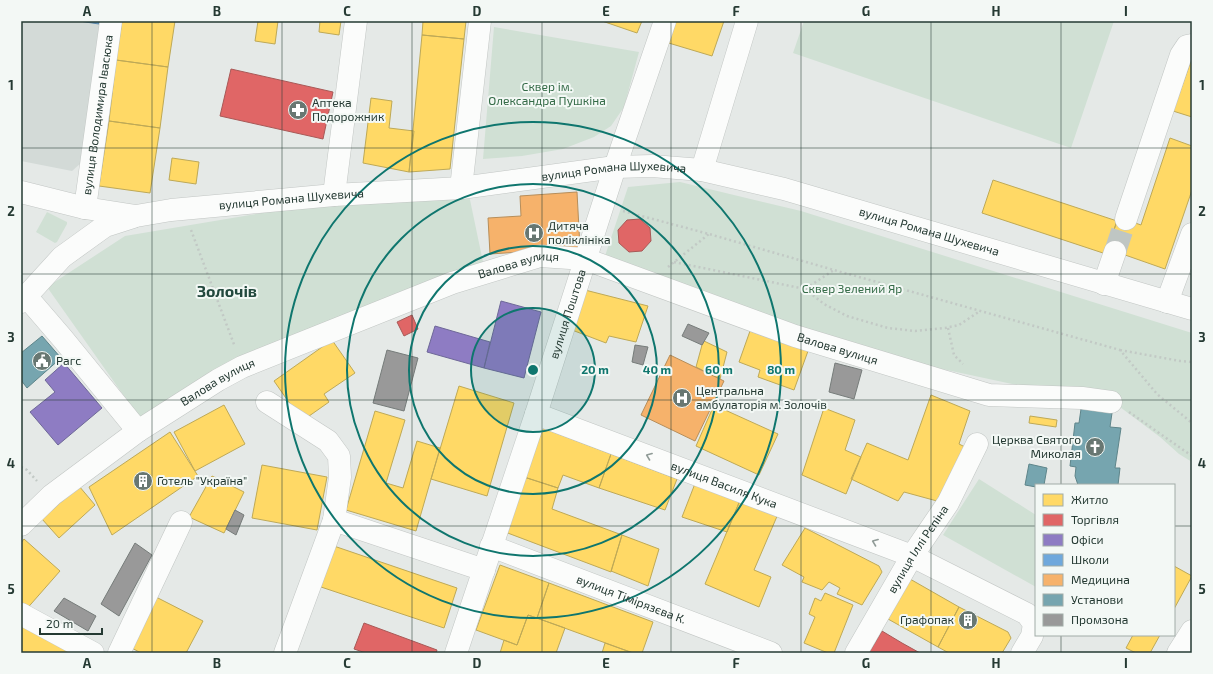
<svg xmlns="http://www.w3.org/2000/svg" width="1213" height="674" font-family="'Exo 2',sans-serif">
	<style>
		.built { fill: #d3dad7 }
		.green { fill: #d0e0d4 }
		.homes { fill: #ffd966; stroke: #bea957 }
		.shops { fill: #e06666; stroke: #a85957 }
		.offices { fill: #8e7cc3; stroke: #6e6898 }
		.schools { fill: #6fa8dc; stroke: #5987a9 }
		.health { fill: #f6b26b; stroke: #b78e5a }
		.public { fill: #76a5af; stroke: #5e858a }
		.industry { fill: #999; stroke: #767c7a }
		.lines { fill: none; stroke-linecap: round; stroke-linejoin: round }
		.minor-tunnel { stroke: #bfc6c3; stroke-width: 22; stroke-dasharray: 22 11; stroke-linecap: butt }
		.minor-casing { stroke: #c2c6c4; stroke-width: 23 }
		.path { stroke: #c2c9c5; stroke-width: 2.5; stroke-dasharray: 2 3; stroke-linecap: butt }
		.minor { stroke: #fbfcfb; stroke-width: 22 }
		.oneway { stroke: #909b97 }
		.grid { fill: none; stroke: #253a33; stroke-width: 1; stroke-opacity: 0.55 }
		.ring { fill: none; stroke: #0f766e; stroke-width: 2 }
		.labels { text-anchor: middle; stroke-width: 4; stroke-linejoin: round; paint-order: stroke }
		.park-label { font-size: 12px; fill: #346b47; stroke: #f3f8f5 }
		.poi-label { font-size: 12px; fill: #253a33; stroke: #f3f8f5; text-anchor: start }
		.street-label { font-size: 12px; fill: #253a33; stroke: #f3f8f5 }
		.district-label { font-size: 16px; font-weight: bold; fill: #23493e; stroke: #f3f8f5 }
		.centre { fill: #0f766e; stroke: #f3f8f5; stroke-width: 2 }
		.ring-label { font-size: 12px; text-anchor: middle; font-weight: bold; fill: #0f766e; stroke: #f3f8f5; stroke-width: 4; stroke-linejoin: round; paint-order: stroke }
		.neatline { fill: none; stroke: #253a33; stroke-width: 1.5 }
		.grid-label { font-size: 13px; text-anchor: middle; font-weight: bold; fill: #253a33 }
	</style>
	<rect width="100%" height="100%" fill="#e5e9e7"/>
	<path class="built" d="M21 21H101L82 162 72 171 21 161Z"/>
	<path class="green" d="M804 21H1114L1071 148 793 53Z
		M494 27 639 52 624 107 611 126 594 137 563 149 522 156 483 159Z
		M680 182 801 211 1192 333V462L1179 454 1160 437 1120 407 835 346 605 256 628 187Z
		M469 195 483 262 141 420 47 287 125 236 339 200Z
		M47 212 67 222V224L57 242 55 243 36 232Z
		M979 479 1036 515V587L943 535Z"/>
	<path class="homes" d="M122 21H175L168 67 116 60Z
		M258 21H278L275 44 255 41Z
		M320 21H341L339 35 319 32Z
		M423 21H466L464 39 422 35Z
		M602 21H642L637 33Z
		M669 21H724L712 56 662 41Z
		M422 35 464 39 450 169 409 172Z
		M1192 58V117L1173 111Z
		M116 60 168 67 160 128 109 121Z
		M371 98 392 101 389 128 414 131 409 172 363 163Z
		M109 121 160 128 150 193 99 186Z
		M1170 138 1192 146V190L1165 269 1108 249 1118 217 1141 225Z
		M172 158 199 162 196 184 169 180Z
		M993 180 1117 221 1106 254 982 213Z
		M585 290 648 306 636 342 609 336 606 343 572 330Z
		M750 331 808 351 794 390 758 377 760 370 739 362Z
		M332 340 355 373 324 394 329 402 302 421 274 381Z
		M704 341 727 352 720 379 696 367 702 345Z
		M459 386 514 403 487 496 431 479Z
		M931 395 970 411 959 444 965 447 937 501 904 492 898 501 851 479 867 443 908 460Z
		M224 405 245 444 195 471 174 432Z
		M714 405 778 434 759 475 696 446Z
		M824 408 855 420 845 450 861 457 846 494 802 475Z
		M375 411 405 420 386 483 403 488 417 441 440 448 416 531 346 510Z
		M1030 416 1057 420 1056 427 1029 423Z
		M543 428 611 454 599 488 563 475 558 488 524 477Z
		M170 432 198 476 112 535 89 487Z
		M611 454 677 479 665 510 599 488Z
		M262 465 327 477 317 530 252 518Z
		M212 476 244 492 224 533 189 517Z
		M524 477 558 488 552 509 622 535 611 572 505 532Z
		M696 481 741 498 727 532 682 517Z
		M79 486 95 505 59 538 42 519Z
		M741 498 778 514 754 570 771 577 759 607 705 584Z
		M805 528 879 566 882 572 862 605 837 594 840 588 829 582 822 590 802 582 804 577 782 565Z
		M622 535 659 549 648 586 611 571Z
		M24 539 60 571 24 612 21 609V543Z
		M328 544 457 588 444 628 315 585Z
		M500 565 549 583 537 618 528 615 517 645 476 630Z
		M1174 566 1192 576 1174 609Z
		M910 579 959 607 938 647 888 619Z
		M549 583 653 622 642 653H633L537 618Z
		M825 593 853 605 834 653H828L804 643 815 617 809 614 815 598 821 601Z
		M156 597 203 621 186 653H141L130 647Z
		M959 607 1008 632 1011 638 1002 653H949L938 647Z
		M528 615 565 628 556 653H500L504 640 517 645Z
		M21 620 83 653H21Z
		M1133 635H1160L1150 653H1136L1126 648Z
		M605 643 633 653H602Z"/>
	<path class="shops" d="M231 69 333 92 323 139 220 116Z
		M640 219 650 228 651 241 642 251 629 252 619 243 618 230 627 220Z
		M412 315 418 329 404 336 397 322Z
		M364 623 437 650 436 653H366L354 649Z
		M882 631 902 643 920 653H869Z"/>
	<path class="offices" d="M501 301 541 312 524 378 484 368Z
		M435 326 490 342 484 368 427 352Z
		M64 363 102 408 58 445 30 412 55 392 45 380Z"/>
	<path class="schools" d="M79 21H99V24Z"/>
	<path class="health" d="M577 192 580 248 490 254 488 218 521 216 520 196Z
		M670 355 724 381 695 441 641 415Z"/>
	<path class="public" d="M42 336 61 358 27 388 21 380V353Z
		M1081 409 1112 413 1110 427 1121 428 1115 468H1120L1118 485H1078L1075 476 1076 467 1070 466 1075 423H1079Z
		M1029 464 1047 468 1044 485H1036V487L1025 485Z"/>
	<path class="industry" d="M688 324 709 333 702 345 682 336Z
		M635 345 648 347 643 365 632 362Z
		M387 350 418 358 404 411 373 403Z
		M835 363 862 370 854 399 829 392Z
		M235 510 244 515 236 535 226 529Z
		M135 543 152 555 119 616 101 604Z
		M64 598 96 616 88 631 54 611Z"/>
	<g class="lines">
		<path class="minor-tunnel" d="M1115 252 1126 219"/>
		<g class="minor-casing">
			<g id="minor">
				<path d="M702 170 747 21"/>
				<path d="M461 188 480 21"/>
				<path id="s1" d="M21 192 85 208 136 216 171 210 334 195 461 188 615 167 652 166 702 170 784 189 1192 309"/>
				<path d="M334 195 356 21"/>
				<path id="s2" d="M85 208 111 21"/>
				<path d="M1126 219 1181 55 1187 46 1192 45"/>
				<path d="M1104 284 1115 252"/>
				<path d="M26 296 63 339 138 431"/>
				<path d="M21 302 62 257 105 226 133 217"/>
				<path d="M1167 302 1192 234"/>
				<path d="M267 402 328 441 339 456 340 477 334 520 484 570"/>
				<path id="s3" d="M536 414 912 556 1027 614 1034 624 1032 636 1022 653"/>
				<path id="s4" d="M21 525 52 495 138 431 218 380 242 367 452 283 540 256 585 259 795 336 989 395 1082 398 1111 402"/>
				<path id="s5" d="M491 546 771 653"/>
				<path d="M21 614 93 653"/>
				<path d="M119 653 181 522"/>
				<path d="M285 653 334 520"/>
				<path id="s6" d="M456 653 536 414 615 167 665 21"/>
				<path id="s7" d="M856 653 912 556 948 503 977 444"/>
				<path d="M1178 653 1192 631"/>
			</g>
		</g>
		<path class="path" d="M623 211 709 234 834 270 1120 350 1157 394 1192 423
			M191 230 235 347
			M674 262 805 289 834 270
			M668 267 709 234
			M805 289 824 304 847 316 888 328 915 331 945 328 959 325 980 311
			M948 328 954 355 963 364
			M1120 350 1180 361 1192 362
			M1129 412 1192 456
			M21 467 27 470 37 481"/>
		<use href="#minor" class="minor"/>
	</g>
	<defs><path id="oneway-chevron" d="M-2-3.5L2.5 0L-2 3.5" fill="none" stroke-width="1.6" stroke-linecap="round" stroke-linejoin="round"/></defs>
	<g class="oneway">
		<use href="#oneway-chevron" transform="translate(649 456) rotate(-159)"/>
		<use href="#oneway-chevron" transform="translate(875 542) rotate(-159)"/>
	</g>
	<path class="grid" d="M152 21V653M282 21V653M412 21V653M542 21V653M671 21V653M801 21V653M931 21V653M1061 21V485M21 148H1192M21 274H1192M21 400H1192M21 526H1036M1174 526H1192M1061 635V653"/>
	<circle cx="533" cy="370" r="62" fill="#0f766e" fill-opacity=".12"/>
	<g class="ring">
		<circle cx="533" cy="370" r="62"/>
		<circle cx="533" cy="370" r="124"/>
		<circle cx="533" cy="370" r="186"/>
		<circle cx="533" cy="370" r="248"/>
	</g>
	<defs>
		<g id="pharmacy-disc" transform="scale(1)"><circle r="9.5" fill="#687772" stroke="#f3f8f5"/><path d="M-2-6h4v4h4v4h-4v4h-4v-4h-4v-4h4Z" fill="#fff"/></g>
		<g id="hospital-disc" transform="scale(1)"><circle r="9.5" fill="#687772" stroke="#f3f8f5"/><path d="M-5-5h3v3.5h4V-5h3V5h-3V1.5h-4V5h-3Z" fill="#fff"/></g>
		<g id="civic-disc" transform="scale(1)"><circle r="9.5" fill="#687772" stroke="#f3f8f5"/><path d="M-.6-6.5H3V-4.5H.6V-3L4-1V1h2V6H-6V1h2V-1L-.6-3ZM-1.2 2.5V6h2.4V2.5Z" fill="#fff"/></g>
		<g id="church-disc" transform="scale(1)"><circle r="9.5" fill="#687772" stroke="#f3f8f5"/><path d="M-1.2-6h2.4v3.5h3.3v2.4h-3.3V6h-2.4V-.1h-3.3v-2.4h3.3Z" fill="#fff"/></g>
		<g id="building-disc" transform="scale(1)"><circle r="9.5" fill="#687772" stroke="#f3f8f5"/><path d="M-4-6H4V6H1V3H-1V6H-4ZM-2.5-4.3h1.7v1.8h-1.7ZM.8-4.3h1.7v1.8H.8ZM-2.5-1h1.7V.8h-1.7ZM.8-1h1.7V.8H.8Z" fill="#fff"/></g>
	</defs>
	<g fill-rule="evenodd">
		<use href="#pharmacy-disc" x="298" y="110"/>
		<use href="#hospital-disc" x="534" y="233"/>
		<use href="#civic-disc" x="42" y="361"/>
		<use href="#hospital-disc" x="682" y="398"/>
		<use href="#church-disc" x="1095" y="447"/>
		<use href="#building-disc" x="143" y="481"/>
		<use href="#building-disc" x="968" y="620"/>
	</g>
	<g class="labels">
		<g class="park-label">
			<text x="547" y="91">Сквер ім.<tspan x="547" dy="14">Олександра Пушкіна</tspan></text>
			<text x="852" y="293">Сквер Зелений Яр</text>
		</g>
		<g class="poi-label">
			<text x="312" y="107">Аптека<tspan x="312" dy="14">Подорожник</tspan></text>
			<text x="548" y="230">Дитяча<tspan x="548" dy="14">поліклініка</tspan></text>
			<text x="56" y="365">Рагс</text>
			<text x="696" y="395">Центральна<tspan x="696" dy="14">амбулаторія м. Золочів</tspan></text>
			<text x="1081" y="444" text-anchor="end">Церква Святого<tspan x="1081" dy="14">Миколая</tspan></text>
			<text x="157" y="485">Готель "Україна"</text>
			<text x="954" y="624" text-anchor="end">Графопак</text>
		</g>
		<g class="street-label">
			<text dy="4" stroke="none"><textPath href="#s2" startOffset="94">вулиця Володимира Івасюка</textPath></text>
			<text dy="4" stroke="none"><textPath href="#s1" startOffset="598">вулиця Романа Шухевича</textPath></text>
			<text dy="4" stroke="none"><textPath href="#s1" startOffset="274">вулиця Романа Шухевича</textPath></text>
			<text dy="4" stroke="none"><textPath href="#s1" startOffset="922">вулиця Романа Шухевича</textPath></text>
			<text dy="4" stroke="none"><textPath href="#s4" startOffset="568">Валова вулиця</textPath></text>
			<text dy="4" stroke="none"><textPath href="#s6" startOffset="357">вулиця Поштова</textPath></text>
			<text dy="4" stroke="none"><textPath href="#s4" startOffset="904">Валова вулиця</textPath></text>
			<text dy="4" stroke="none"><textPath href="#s4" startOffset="244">Валова вулиця</textPath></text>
			<text dy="4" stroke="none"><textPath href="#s3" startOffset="201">вулиця Василя Кука</textPath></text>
			<text dy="4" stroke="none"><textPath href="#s7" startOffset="121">вулиця Іллі Рєпіна</textPath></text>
			<text dy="4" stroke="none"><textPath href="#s5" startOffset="150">вулиця Тімірязєва К.</textPath></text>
		</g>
		<g class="district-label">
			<text x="227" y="297">Золочів</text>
		</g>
	</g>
	<circle cx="533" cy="370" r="6" class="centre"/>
	<g class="ring-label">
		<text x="595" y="374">20 m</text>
		<text x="657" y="374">40 m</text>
		<text x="719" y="374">60 m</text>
		<text x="781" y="374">80 m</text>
	</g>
	<rect width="1213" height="674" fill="none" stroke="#f3f8f5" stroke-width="44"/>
	<rect x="1035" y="484" width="140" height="152" fill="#f3f8f5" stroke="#a1aca7"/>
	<rect x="1043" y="494" width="20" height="12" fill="#ffd966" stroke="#a1aca7"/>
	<text x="1071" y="504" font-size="12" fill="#253a33">Житло</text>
	<rect x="1043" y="514" width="20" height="12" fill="#e06666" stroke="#a1aca7"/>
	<text x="1071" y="524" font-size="12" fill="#253a33">Торгівля</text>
	<rect x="1043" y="534" width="20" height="12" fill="#8e7cc3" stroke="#a1aca7"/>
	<text x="1071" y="544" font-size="12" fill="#253a33">Офіси</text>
	<rect x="1043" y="554" width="20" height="12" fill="#6fa8dc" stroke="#a1aca7"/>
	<text x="1071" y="564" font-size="12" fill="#253a33">Школи</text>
	<rect x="1043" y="574" width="20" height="12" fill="#f6b26b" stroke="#a1aca7"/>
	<text x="1071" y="584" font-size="12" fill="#253a33">Медицина</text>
	<rect x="1043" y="594" width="20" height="12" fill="#76a5af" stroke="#a1aca7"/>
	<text x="1071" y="604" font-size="12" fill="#253a33">Установи</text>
	<rect x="1043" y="614" width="20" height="12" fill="#999999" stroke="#a1aca7"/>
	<text x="1071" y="624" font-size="12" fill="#253a33">Промзона</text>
	<path d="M40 628v6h62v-6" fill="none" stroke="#253a33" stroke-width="2"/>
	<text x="46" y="628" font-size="12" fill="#253a33" stroke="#f3f8f5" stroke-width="3" paint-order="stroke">20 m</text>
	<rect x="22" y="22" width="1169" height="630" class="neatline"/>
	<g class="grid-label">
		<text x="87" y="16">A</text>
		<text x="217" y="16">B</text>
		<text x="347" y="16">C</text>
		<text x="477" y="16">D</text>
		<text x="606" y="16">E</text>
		<text x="736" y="16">F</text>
		<text x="866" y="16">G</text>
		<text x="996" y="16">H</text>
		<text x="1126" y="16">I</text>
		<text x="11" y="90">1</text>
		<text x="1202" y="90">1</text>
		<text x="11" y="216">2</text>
		<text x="1202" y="216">2</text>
		<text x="11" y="342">3</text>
		<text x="1202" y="342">3</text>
		<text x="11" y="468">4</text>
		<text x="1202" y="468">4</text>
		<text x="11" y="594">5</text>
		<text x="1202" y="594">5</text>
		<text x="87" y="668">A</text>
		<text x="217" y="668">B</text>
		<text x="347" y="668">C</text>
		<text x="477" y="668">D</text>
		<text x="606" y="668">E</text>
		<text x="736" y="668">F</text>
		<text x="866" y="668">G</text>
		<text x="996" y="668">H</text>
		<text x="1126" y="668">I</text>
	</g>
</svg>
